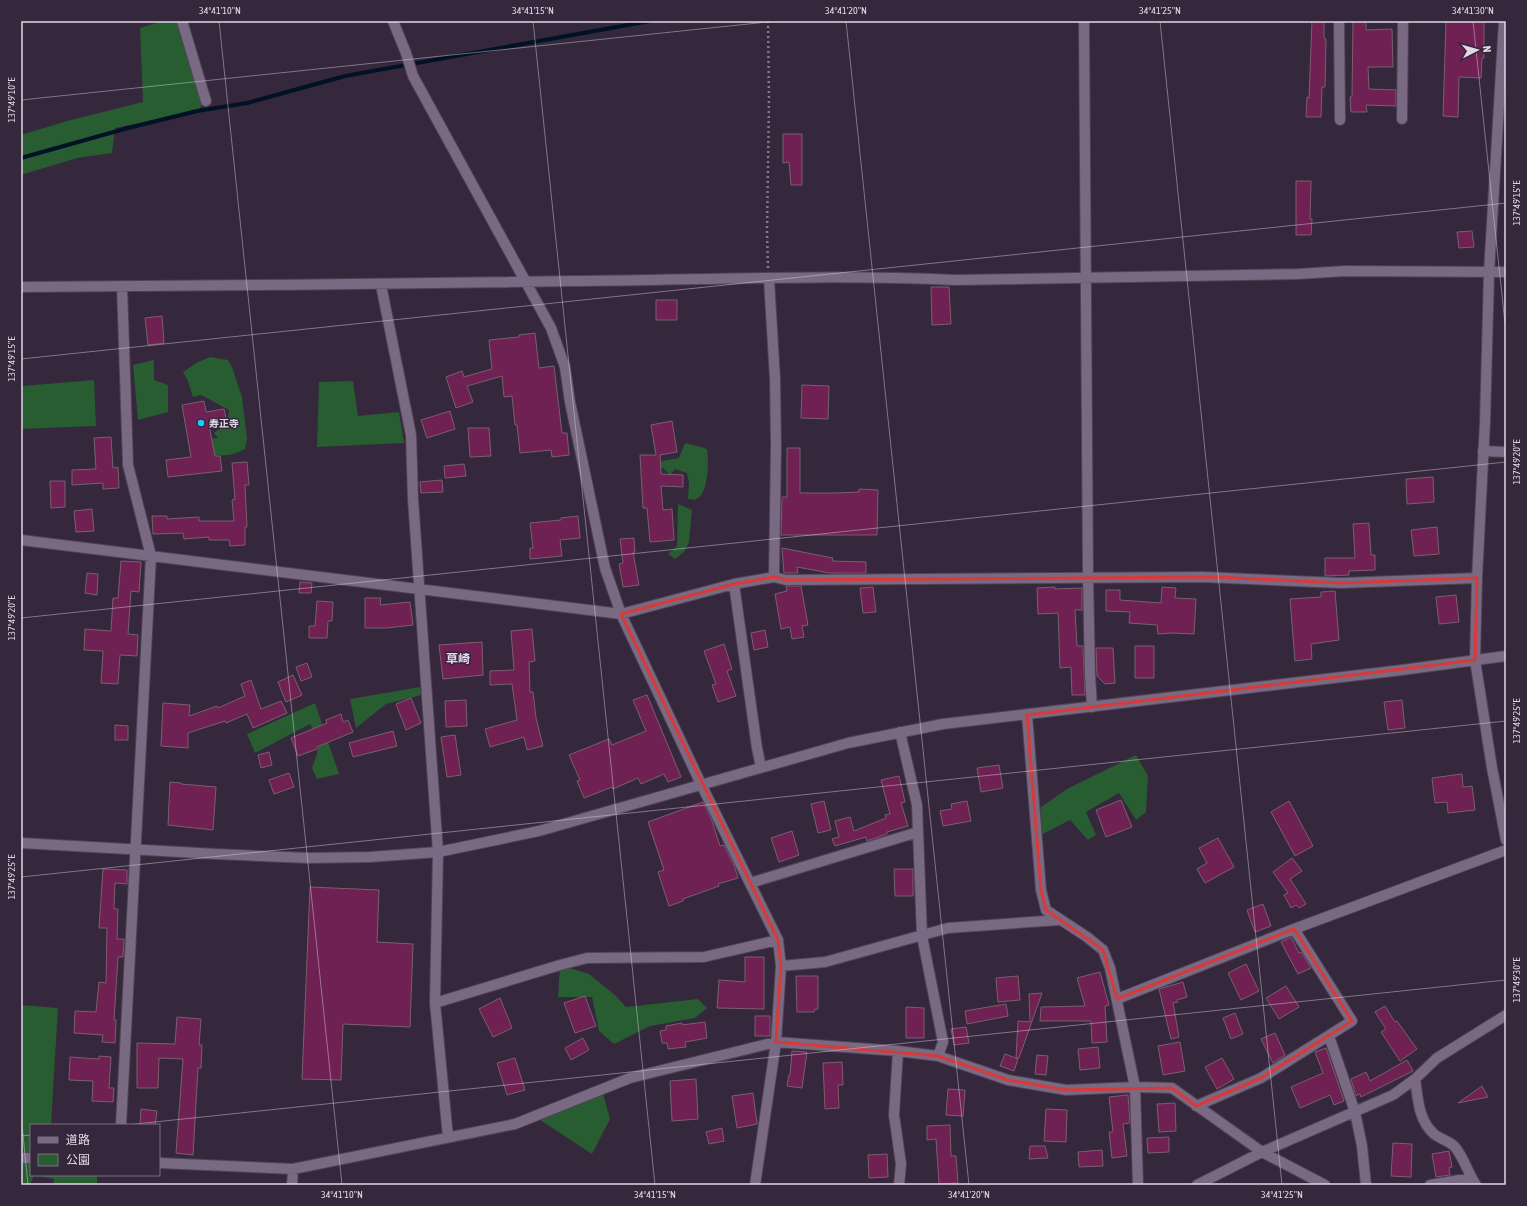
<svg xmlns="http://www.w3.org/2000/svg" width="1527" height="1206" font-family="'Asap Condensed','Noto Sans JP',sans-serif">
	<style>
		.green { fill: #285c31 }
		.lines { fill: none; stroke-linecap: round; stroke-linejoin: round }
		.stream { stroke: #001225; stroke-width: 4 }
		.building { fill: #6e2152; stroke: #7b5f6e }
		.minor-casing { stroke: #4f4356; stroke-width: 12 }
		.tertiary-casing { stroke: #4f4356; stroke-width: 12 }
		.path { stroke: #857a8b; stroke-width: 2.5; stroke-dasharray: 2 3; stroke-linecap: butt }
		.minor { stroke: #7a6982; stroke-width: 10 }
		.tertiary { stroke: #7a6982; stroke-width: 10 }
		.marked { fill: none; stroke: #d73a3b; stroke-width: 3; stroke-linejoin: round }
		.ticks { fill: none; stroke: #e1d8e6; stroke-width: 1; stroke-opacity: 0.45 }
		.poi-dot { fill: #1acafc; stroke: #35273c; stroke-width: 1.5 }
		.labels { text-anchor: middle; stroke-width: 3; stroke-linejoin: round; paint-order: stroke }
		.poi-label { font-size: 10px; font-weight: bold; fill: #e1d8e6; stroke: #35273c; text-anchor: start }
		.quarter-label { font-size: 12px; font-weight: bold; fill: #ead8f4; stroke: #35273c }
		.neatline { fill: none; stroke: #e1d8e6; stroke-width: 1.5 }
		.ticks-label { font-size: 10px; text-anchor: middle; fill: #e1d8e6 }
	</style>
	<rect width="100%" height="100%" fill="#35273c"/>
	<path class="green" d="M163 21H177L206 101 197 111 115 128 112 153 77 158 21 175V135L67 121 143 102 140 28Z
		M210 357 228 360 232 367 242 397 247 439 245 449C230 457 223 456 206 454V439L218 438 214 433 227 422 229 410 201 395 193 397 188 381 183 372 196 363Z
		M154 360V380L168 385V412L138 420 133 365Z
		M94 380 96 426 21 429V395H23L22 386Z
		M353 381 358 416 399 412 404 443 317 447 319 382Z
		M685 443 697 446 707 449C709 460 708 484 702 494 701 496 698 498 695 500L688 499 689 483 687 473 675 469 670 475 664 469 657 466 662 461 679 458Z
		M678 504 692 510 689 542 684 552 675 559 668 554 677 546Z
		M420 687 421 695 386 704 356 728 350 699Z
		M315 703 339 774 317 779 312 768 317 754 319 740 310 724 255 753 247 734Z
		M1136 755 1148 776 1146 812 1136 820 1119 793 1086 812 1096 835 1088 840 1070 820 1037 837 1041 807 1067 789Z
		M560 965 589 974 615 995 626 1007 698 999 707 1008 695 1018 650 1026 614 1044 599 1031 592 997H558Z
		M21 1005 58 1008 51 1125H31V1155L21 1153Z
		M602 1090 610 1119 592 1154 534 1116Z
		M21 1163 31 1164V1175H97V1185H53L54 1179 34 1175 30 1185H21Z"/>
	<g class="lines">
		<path class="stream" d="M21 158 128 128 197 111 247 103 345 76 650 21"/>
	</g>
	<path class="building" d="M1312 21H1324V38L1326 39 1325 87H1322L1321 117H1306L1307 97 1309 98Z
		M1353 21H1366V30L1392 29 1393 67H1368L1369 89 1396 90V106L1366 105 1367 112H1351L1350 97H1352Z
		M1446 21H1484V58H1482L1481 78 1459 77 1458 117 1443 116Z
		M783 134H802V185H791L789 162 783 163Z
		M1296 181H1311L1310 219H1312L1311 235H1296Z
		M1472 231 1474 247 1459 248 1457 232Z
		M931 287H949L951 324 932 325Z
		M656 300H677V320H656Z
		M162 316 164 343 148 345 145 318Z
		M535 333 539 368 554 366 562 433H567L569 455 552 457 551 450 520 453 517 425H515L512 396 504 397 502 376 467 386 473 402 456 408 446 377 462 371 464 377 492 369 489 340 519 337V335Z
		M802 385 829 386 828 419 801 418Z
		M204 401 206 412 224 409 227 422 209 425 215 456H220L222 471 168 477 166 460 191 457 182 405Z
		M450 411 455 429 427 438 421 420Z
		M672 421 677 452 660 455 661 474 683 475V487L661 486 663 510 672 509 674 540 650 542 647 508H643L640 455H656L651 425Z
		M468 428H489L491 456 470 457Z
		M111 437 113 468 118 467 119 488 103 489V483L72 485V470L96 469 94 438Z
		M787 448H800V493H837L859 492V489L878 490 877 535H781L782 497H787Z
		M247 462 249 485H245L247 527H245V545L230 546 229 540H209V537L184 539 183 533 153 534 152 516H167V519L199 517V521H234L232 500 235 499 232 463Z
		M464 464 466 476 445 478 444 466Z
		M1433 477 1434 502 1407 504 1406 479Z
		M442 480 443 492 421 493 420 482Z
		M50 481H65V507L51 508Z
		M92 509 94 531 76 532 74 511Z
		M578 516 580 538 560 540 562 556 530 559V548H533L530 523 561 520V518Z
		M1369 523 1371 555H1375V570L1349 571V575L1325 576V558H1355L1353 524Z
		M1437 527 1439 554 1414 556 1411 530Z
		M634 538 635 552H633L639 585 623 587 619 564 623 563 620 539Z
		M782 548 833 558 832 561 866 562V573H830L797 567 798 573H784Z
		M121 561 141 562 139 592 131 591 128 634 138 635 137 656 120 655 118 684 101 683 103 651 84 650 85 629 111 631 113 598H118Z
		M87 573 98 574 97 595 85 593Z
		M300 582 312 583 311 593H299Z
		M786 586H801L808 625 802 626 804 637 792 639 790 627 781 629 775 594 787 591Z
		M873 587 876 612 863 613 860 588Z
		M1055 587V589L1082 588V610H1075L1077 646H1083L1085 695H1072L1071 667 1060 668 1058 613 1038 614 1037 588Z
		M1162 587 1176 588 1175 598 1196 599 1194 634 1173 633 1158 634 1157 625 1129 623 1130 612 1106 611V590H1120V600L1161 603Z
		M1335 591 1339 640 1311 644 1312 659 1295 661 1290 599 1321 597V592Z
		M1456 595 1459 622 1439 624 1436 597Z
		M365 598H381L380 605 410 602 413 625 387 628H365Z
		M317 601 333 602 332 621H328L327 638H309V626H315Z
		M532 629 535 661 529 662 530 692H533L536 718 543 746 527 750 524 737 490 747 485 729 517 720 512 684 490 685V671L514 670 511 631Z
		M765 630 768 647 754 650 751 633Z
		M482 642 483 675 443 679 439 645Z
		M724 644 732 669 727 671 736 696 718 702 712 685 716 684 704 651Z
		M1135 646H1154V678H1135Z
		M1096 648H1113L1115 683 1105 684 1097 676Z
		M307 663 312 677 301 681 296 667Z
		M293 675 302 695 286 702 278 682Z
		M251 680 261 709 281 701 287 713 253 728 247 714 226 723 225 721 188 733V748L161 746 163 703 190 705 189 716 217 706 218 708 245 696 241 684Z
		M647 695 681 777 668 782 664 774 641 784 638 778 613 789 612 787 584 798 577 781 580 780 569 755 609 739 612 745 646 731 633 700Z
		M411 698 421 723 406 730 396 704Z
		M466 700 467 726 446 727 445 701Z
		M1402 700 1405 728 1388 730 1384 702Z
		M341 714 343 722 348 720 353 732 317 747V749L298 756 291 738 327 723 326 720Z
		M115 725 128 726V740H115Z
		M393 731 397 746 353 757 349 743Z
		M455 735 461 775 447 777 441 737Z
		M269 752 272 765 261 768 258 755Z
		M999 765 1003 788 981 792 977 768Z
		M289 773 294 787 274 794 269 780Z
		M1462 774 1463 787 1472 786 1475 810 1448 813 1447 802 1435 803 1432 778Z
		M899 776 905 802 901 803 908 826 887 832V834L867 841 866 837 835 846 832 839 839 837 835 821 850 817 854 831 886 818 885 815 890 814 881 780Z
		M170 782 181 783V784L216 787 213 830 168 825Z
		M1121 800 1132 827 1106 837 1096 810Z
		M824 801 831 830 818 833 811 804Z
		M967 801 971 821 943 826 940 811 952 809 951 804Z
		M1289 801 1313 846 1295 856 1271 812Z
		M703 802 711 818 720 846 724 845 734 865 738 878 718 884 719 886 683 899V901L669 906 658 872 664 870 648 822Z
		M792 831 799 855 779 862 771 838Z
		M1218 838 1234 867 1205 883 1197 869 1207 863 1199 848Z
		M1292 858 1302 871 1290 879 1306 904 1299 908 1296 905 1291 908 1284 895 1288 893 1273 872Z
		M103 869 127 870V884L115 883 114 909H118L117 939H124L123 957H118L114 1020H116L115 1043 102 1042 103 1035 74 1033 75 1011 96 1012 99 982 106 983 107 928H99Z
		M894 869H913V896H895Z
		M310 887 379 890 377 942 413 944 410 1027 343 1024 341 1080 302 1079Z
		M1263 904 1271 926 1255 932 1247 910Z
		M1291 937 1299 953 1301 952 1311 968 1298 974 1281 942Z
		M745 957H764V1009L717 1008 719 980 745 982Z
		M1246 964 1259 991 1241 1000 1228 973Z
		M1100 972 1109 1005 1105 1006 1107 1042 1092 1043 1091 1021H1040L1041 1007 1085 1006 1077 978Z
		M796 976H818V1009H815L814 1012H797Z
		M1018 976 1020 1000 998 1002 996 978Z
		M1183 982 1187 997 1177 1000 1178 1002 1173 1003 1179 1037 1171 1039 1159 989Z
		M1286 986 1299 1007 1279 1019 1266 998Z
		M1042 993 1019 1058H1016L1018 1021 1030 1022 1029 994Z
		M585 996 596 1026 575 1033 564 1003Z
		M500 998 512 1028 493 1037 479 1009Z
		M1006 1004 1008 1016 967 1024 965 1011Z
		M1385 1006 1395 1022 1397 1021 1417 1049 1400 1061 1381 1032 1386 1029 1375 1012Z
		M906 1007 924 1008V1038H906Z
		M1235 1013 1243 1034 1231 1039 1223 1018Z
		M755 1016H770V1036H755Z
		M177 1017 201 1019 199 1045H202L201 1068H198L193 1155 176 1153 183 1059 159 1058 158 1088H137V1043L175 1044Z
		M705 1022 707 1038 685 1042 686 1047 668 1049 667 1043H662L660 1031 666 1030V1026L682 1023V1025Z
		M966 1027 969 1043 954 1045 951 1029Z
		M1275 1033 1285 1055 1273 1063 1261 1039Z
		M583 1038 589 1050 571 1060 565 1048Z
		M1180 1042 1185 1071 1163 1075 1158 1046Z
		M1098 1047 1100 1068 1080 1070 1078 1049Z
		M1326 1048 1344 1101 1334 1105 1330 1095 1300 1108 1291 1087 1323 1073 1315 1052Z
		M792 1051 807 1052 802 1088 787 1086 789 1075H790Z
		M1005 1054 1018 1059 1014 1071 1000 1066Z
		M1037 1055 1048 1056 1046 1075 1035 1074Z
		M99 1056 111 1057 109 1088H114L113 1102 92 1101 93 1081 69 1080 70 1057 99 1059Z
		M515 1058 525 1090 507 1095 497 1063Z
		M1222 1058 1234 1079 1217 1089 1205 1067Z
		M1407 1060 1413 1071 1361 1097 1360 1094 1356 1096 1351 1079 1366 1072 1370 1081Z
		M842 1062 843 1085H838L839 1108 825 1109 823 1063Z
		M696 1079 698 1119 672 1121 670 1081Z
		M1482 1086 1488 1097 1458 1103Z
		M948 1089 965 1090 963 1116 946 1115Z
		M753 1093 757 1124 737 1128 732 1096Z
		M1128 1095 1130 1123 1123 1124 1127 1156 1112 1158 1109 1132H1113L1109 1097Z
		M1175 1103 1176 1131 1159 1132 1157 1104Z
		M141 1109 157 1111 155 1125H140Z
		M1046 1109 1067 1110 1066 1142 1044 1141Z
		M950 1125 951 1156H956L958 1183 939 1184 936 1139 927 1140V1126Z
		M722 1128 724 1141 709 1144 706 1132Z
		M1169 1137V1152L1148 1153 1147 1138Z
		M1393 1143 1412 1144 1411 1177 1391 1176Z
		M1030 1146H1045L1048 1158 1029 1159Z
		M1102 1150 1103 1166 1079 1167 1078 1152Z
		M1449 1151 1452 1167 1449 1168 1450 1175 1436 1177 1432 1154Z
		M887 1154 888 1177 869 1178 868 1155Z"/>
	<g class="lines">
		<g class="minor-casing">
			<path id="minor" d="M182 21 206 101
				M393 21 406 53 413 76 551 328 565 367 570 402 605 568 621 614 701 784 778 940 781 966 776 1042 755 1185
				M1084 21 1088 577 1090 675 1092 707
				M1339 21 1340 120
				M1402 119 1403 21
				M769 279 775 379 776 446 774 577
				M381 285 411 435 413 499 438 852 435 1003 448 1137
				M21 287C206 286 390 284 575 281 701 280 828 274 955 280L1298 274 1345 271 1506 272
				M1483 451 1506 452
				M21 540 621 614 734 584 774 577 786 580 1203 577 1341 583 1477 578
				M734 584 757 748 761 767
				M1027 715 1041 890 1046 910 1087 937 1103 950 1110 968 1135 1087 1138 1185
				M900 732 917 805 922 936 943 1042 938 1056
				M750 883 918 832
				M781 966 825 962 948 928 1059 920
				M1117 999 1294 929 1506 850
				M435 1003 560 965 587 958 704 957 778 940
				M1329 1036 1355 1112 1362 1146 1366 1185
				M898 1051 894 1115 901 1164 899 1185
				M1415 1079C1418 1098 1418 1120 1434 1134 1440 1139 1450 1141 1455 1147 1464 1158 1468 1173 1476 1185
				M1196 1106 1261 1078 1352 1021 1294 929
				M121 1125 151 556 128 465 122 286
				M21 1158H31
				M159 1163 293 1169 515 1124 630 1078 776 1042 898 1051 938 1056 1008 1080 1066 1090 1135 1087 1172 1088 1262 1152 1325 1185
				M292 1185 293 1169
				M1197 1185 1262 1152 1393 1095 1415 1079 1437 1058 1506 1015
				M1430 1185 1471 1178"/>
		</g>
		<g class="tertiary-casing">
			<path id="tertiary" d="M1504 21 1489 273 1485 422 1477 578 1475 660 1492 768 1506 840
				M21 843 216 854 309 858 370 857 438 852 539 831 848 743 943 724 1402 670 1506 656"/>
		</g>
		<path class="path" d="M768 21 769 99 767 231 768 268"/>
		<use href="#minor" class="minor"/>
		<use href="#tertiary" class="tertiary"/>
	</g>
	<path class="marked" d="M774 577 786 580 1215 577 1341 583 1477 578 1475 660 1027 715 1041 890 1046 910 1103 950 1117 999 1294 929 1352 1021 1261 1078 1196 1106 1172 1088 1066 1090 1008 1080 938 1056 776 1042 781 966 778 940 621 614 734 584Z"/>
	<path class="ticks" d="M219 21 342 1185M533 21 655 1185M846 21 969 1185M1160 21 1282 1185M1473 21 1506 333M21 100 777 21M21 359 1506 203M21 618 1506 462M21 877 1506 721M21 1115 28 1185M126 1125 1506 980M21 1136 31 1135"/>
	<circle class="poi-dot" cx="201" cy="423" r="4"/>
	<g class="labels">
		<g class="poi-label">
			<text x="209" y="427">寿正寺</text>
		</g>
		<g class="quarter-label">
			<text x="458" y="663">草崎</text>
		</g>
	</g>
	<rect width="1527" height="1206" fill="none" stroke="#35273c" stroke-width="44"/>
	<rect x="30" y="1124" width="130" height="52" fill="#35273c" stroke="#7a6e80"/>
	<rect x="38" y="1137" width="20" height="6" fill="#7a6982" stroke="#7a6e80"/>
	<text x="66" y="1144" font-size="12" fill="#e1d8e6">道路</text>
	<rect x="38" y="1154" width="20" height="12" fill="#285c31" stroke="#7a6e80"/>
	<text x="66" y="1164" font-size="12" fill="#e1d8e6">公園</text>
	<g transform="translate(1477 50) rotate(84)" stroke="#35273c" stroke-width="3" paint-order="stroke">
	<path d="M0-3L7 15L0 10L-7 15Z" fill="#e1d8e6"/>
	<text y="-6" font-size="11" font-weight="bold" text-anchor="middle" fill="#e1d8e6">N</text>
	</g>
	<rect x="22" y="22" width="1483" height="1162" class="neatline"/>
	<g class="ticks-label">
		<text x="220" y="14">34°41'10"N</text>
		<text x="533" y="14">34°41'15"N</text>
		<text x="846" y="14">34°41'20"N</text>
		<text x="1160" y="14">34°41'25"N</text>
		<text x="1473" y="14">34°41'30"N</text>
		<text transform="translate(11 100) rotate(-90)" y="4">137°49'10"E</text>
		<text transform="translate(1516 203) rotate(-90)" y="4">137°49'15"E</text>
		<text transform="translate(11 359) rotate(-90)" y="4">137°49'15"E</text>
		<text transform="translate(1516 462) rotate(-90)" y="4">137°49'20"E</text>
		<text transform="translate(11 618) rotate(-90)" y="4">137°49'20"E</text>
		<text transform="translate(1516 721) rotate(-90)" y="4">137°49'25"E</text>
		<text transform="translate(11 877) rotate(-90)" y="4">137°49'25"E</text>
		<text transform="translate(1516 980) rotate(-90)" y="4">137°49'30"E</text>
		<text x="342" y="1198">34°41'10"N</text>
		<text x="655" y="1198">34°41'15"N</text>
		<text x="969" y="1198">34°41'20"N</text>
		<text x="1282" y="1198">34°41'25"N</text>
	</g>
</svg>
